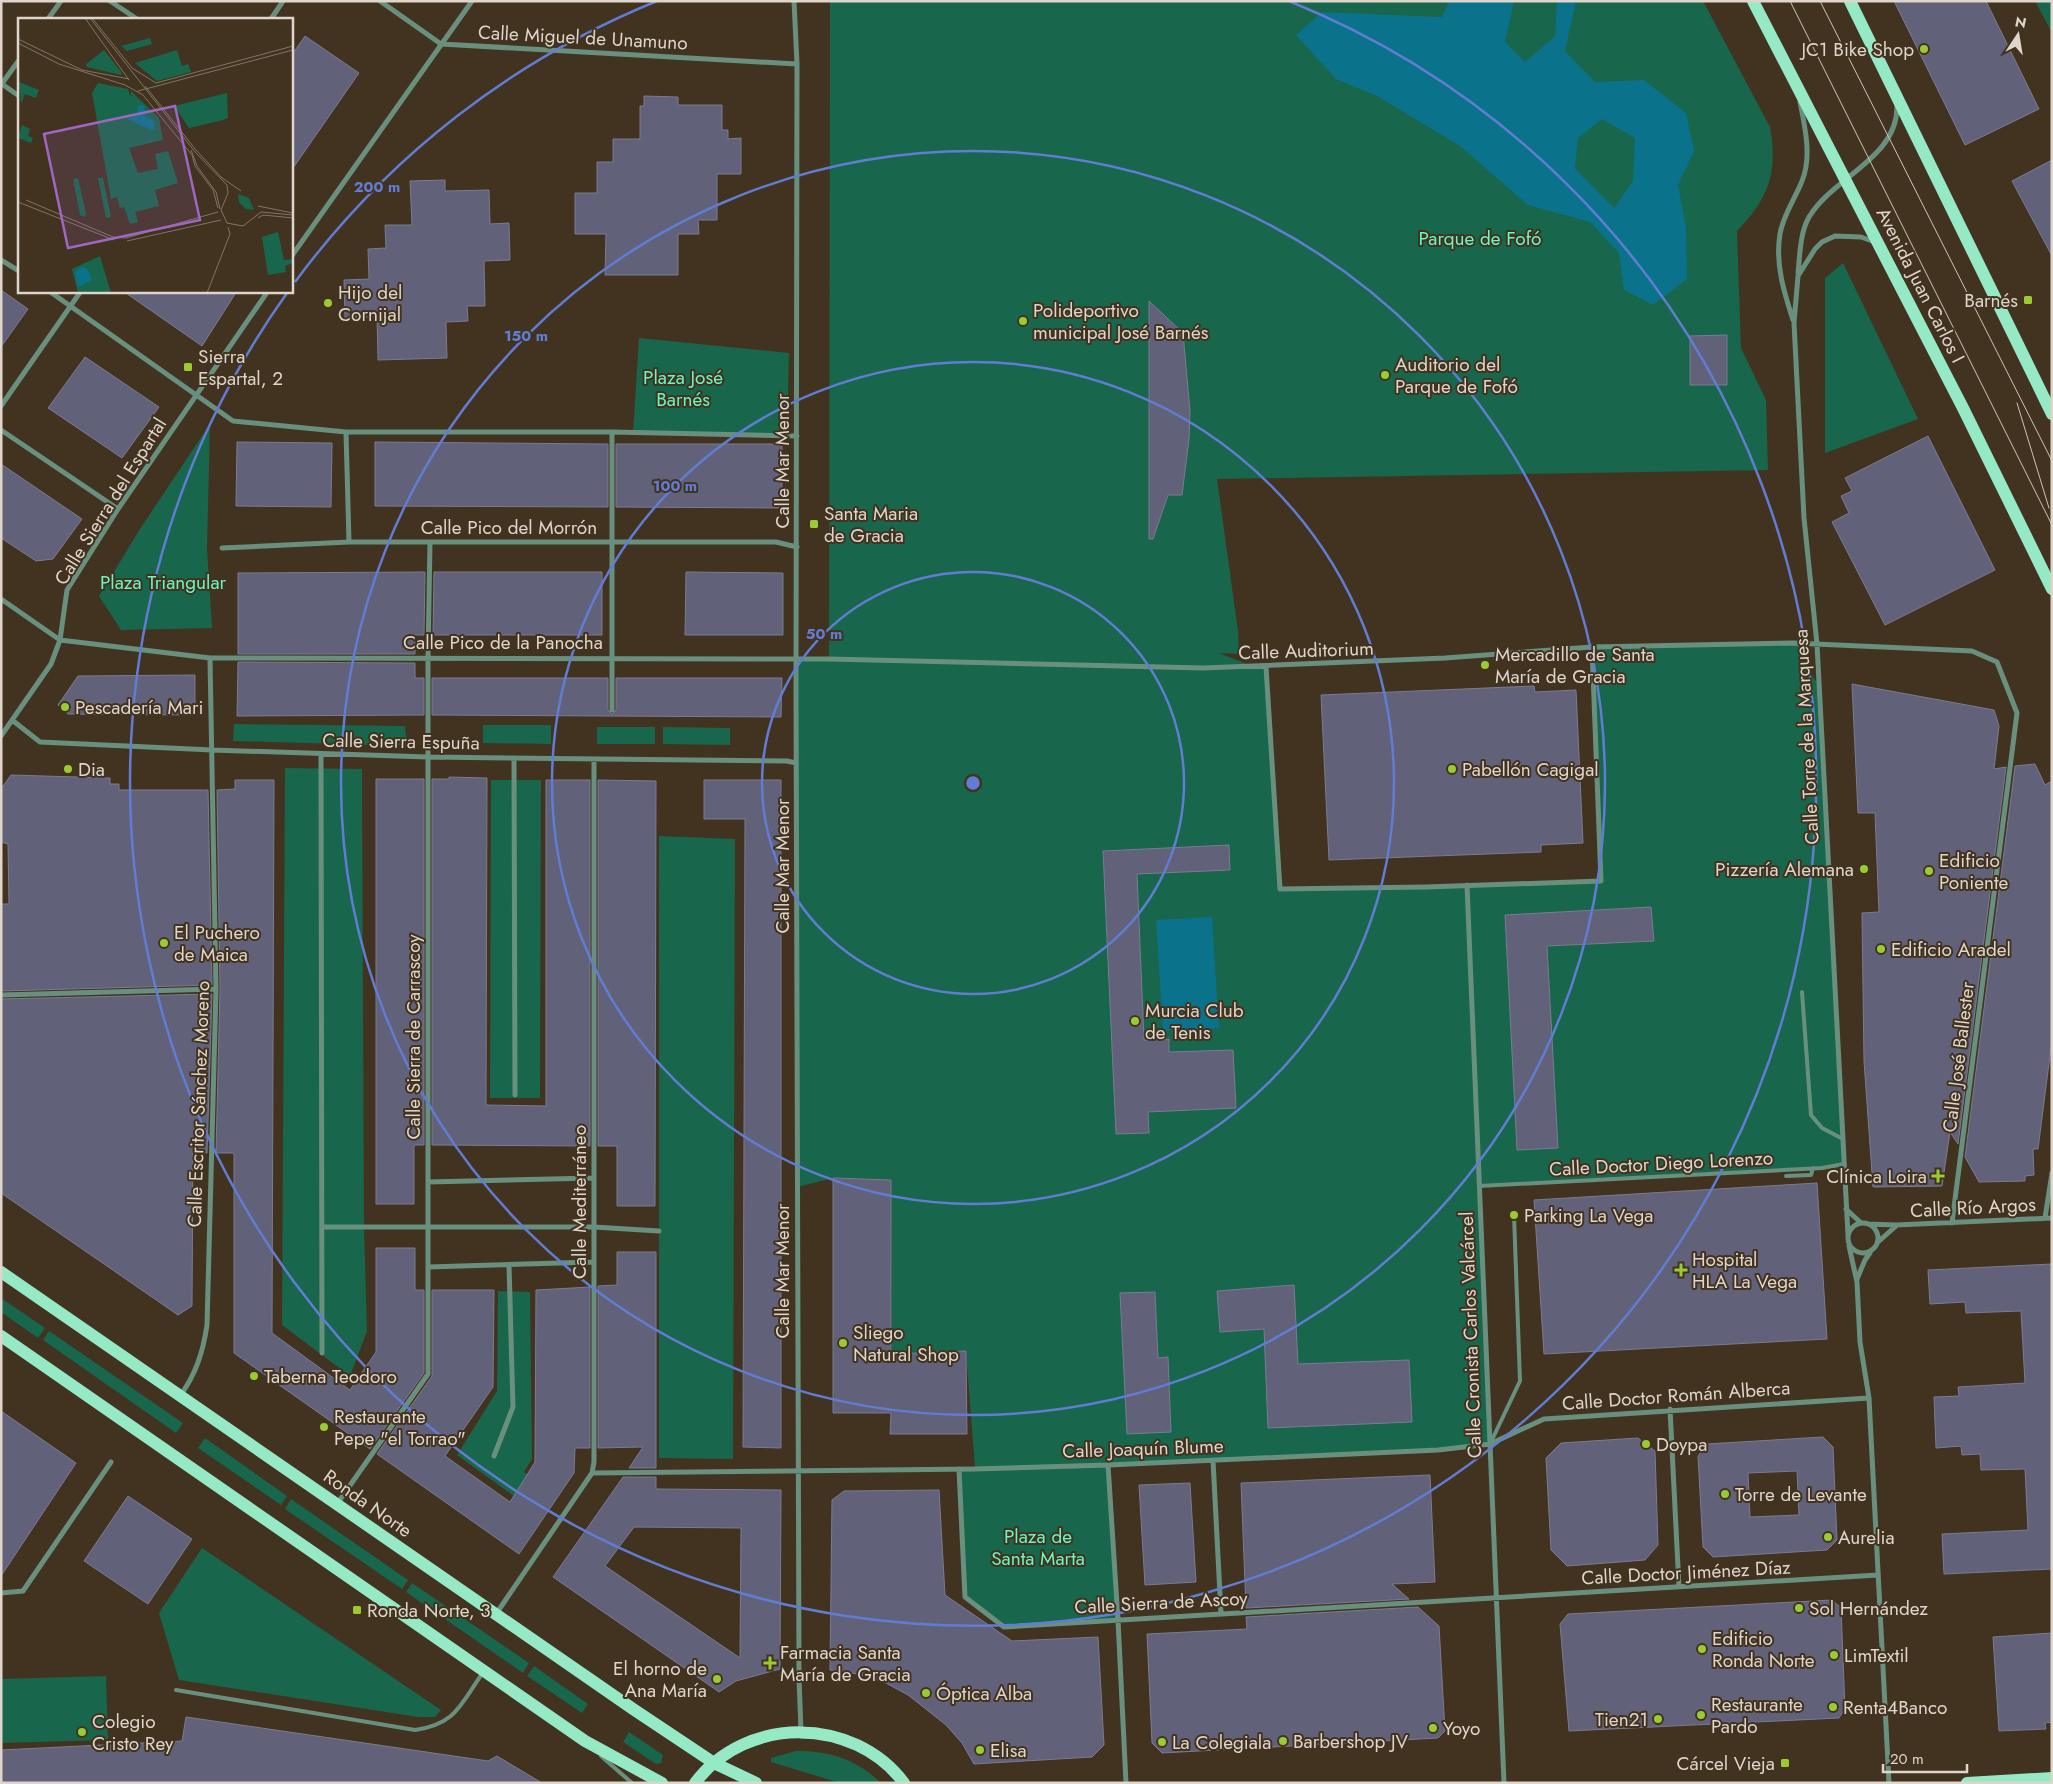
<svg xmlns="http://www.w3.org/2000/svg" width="2053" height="1784" font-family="Jost,sans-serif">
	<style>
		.green { fill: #18664b }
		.water { fill: #0a728a; fill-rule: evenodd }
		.building { fill: #616179; stroke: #7a7b93; fill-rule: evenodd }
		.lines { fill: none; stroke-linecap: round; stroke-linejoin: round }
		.lane { stroke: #69907e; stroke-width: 4 }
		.street { stroke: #69907e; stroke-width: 5 }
		.primary { stroke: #96e9c5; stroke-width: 12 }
		.tram { stroke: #cec3b7; stroke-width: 1 }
		.ring { fill: none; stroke: #617dd3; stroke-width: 2.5 }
		.poi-dot { fill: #9bcb32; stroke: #423320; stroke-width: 2 }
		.labels { text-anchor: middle; stroke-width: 4; stroke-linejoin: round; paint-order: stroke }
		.street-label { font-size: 19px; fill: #dfd5ca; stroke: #423320 }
		.poi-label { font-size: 19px; fill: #dfd5ca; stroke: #423320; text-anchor: start }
		.park-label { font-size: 19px; fill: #6cf6c0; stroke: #423320 }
		.inset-road { fill: none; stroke: #817464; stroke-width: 1 }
		.view { fill: #9e67c3; fill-opacity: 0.15; stroke: #9e67c3; stroke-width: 2.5 }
		.inset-edge { fill: none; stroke: #dfd5ca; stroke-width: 2.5 }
		.centre { fill: #617dd3; stroke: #423320; stroke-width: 2.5 }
		.ring-label { font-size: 15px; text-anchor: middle; font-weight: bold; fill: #617dd3; stroke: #423320; stroke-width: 4; stroke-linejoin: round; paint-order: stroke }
	</style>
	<rect width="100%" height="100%" fill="#423320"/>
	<path class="green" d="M830 1H1703L1770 127C1778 173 1769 198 1737 231L1741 348 1766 400 1768 470 1217 479 1238 631 1239 654 1219 653 1255 667H1265L1280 889 1601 881 1592 647 1801 644V664L1819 684 1844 1164 1822 1168 1479 1186 1490 1444 1466 1447 1108 1465 1118 1620 1004 1627 965 1597 959 1469 975 1468 966 1352 892 1354 891 1180 833 1178 797 1187 796 659H829Z
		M2035 1H2052V33Z
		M1843 263 1918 419 1825 453V278Z
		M639 338 789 353 787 436 633 433Z
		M210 424 207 548 212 628 121 630 99 596 140 529Z
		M234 724 405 726 407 746 233 741Z
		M483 725H551V744L483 743Z
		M597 727H655V744H597Z
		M663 727 730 728V745L663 744Z
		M285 768 362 769 364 1227 367 1331 350 1376 282 1325Z
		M491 780H541L540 1098H490Z
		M659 836 735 839 733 1459 659 1458Z
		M498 1291 530 1292 532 1459 524 1472 540 1482 525 1504 457 1455 497 1391Z
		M1 1298 45 1328 38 1338 1 1312Z
		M49 1331 183 1423 176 1433 43 1340Z
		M205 1438 287 1496 281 1505 198 1448Z
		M291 1499 408 1580 402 1589 285 1509Z
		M202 1548 441 1710 435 1717H418L179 1680 159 1613Z
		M412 1583 529 1663 523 1673 406 1592Z
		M534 1666 588 1704 582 1713 527 1676Z
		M106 1676 108 1740 1 1743V1679Z
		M629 1732 663 1755 661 1763 656 1764 623 1742Z
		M796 1751C830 1751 856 1759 881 1783H840L771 1762V1758Z"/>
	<path class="water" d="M1449 1H1514L1505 42 1525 62 1555 36 1557 1H1576L1565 51 1595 82 1644 80 1686 113 1694 151 1678 185 1686 227 1687 279 1653 305 1624 290 1619 253 1590 222 1528 205 1460 146 1377 96 1336 79 1296 35 1322 12 1442 17ZM1602 119 1635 138 1633 181 1614 208 1575 169 1578 138Z
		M1212 917 1219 1028 1163 1031 1156 920Z"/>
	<path class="building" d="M1894 1H1986L2039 109 1965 145Z
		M305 36 359 73 291 171V56Z
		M644 96 678 97V105H722V130H728V139L741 138V174H717V220H698L699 234H678V275H605L606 234H575V193H597V162H613V139H640V106H644Z
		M2052 160V256L2012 181Z
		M445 180V191L489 190 490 224 509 223 510 260 484 261 485 306H467L468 321 446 322 447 358 378 360 377 317 345 318 344 280 369 279 368 249 386 248 385 225H412L410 181Z
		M1 290 28 309 1 347Z
		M123 291H237L202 346Z
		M1149 301 1183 333 1190 411 1189 439 1182 495H1168L1153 539H1149Z
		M1727 335V385H1690V336Z
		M85 357 159 407 122 458 48 408Z
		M1928 436 1995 570 1885 625 1832 522 1849 513 1841 496 1852 491 1845 478Z
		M237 442 332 443 331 507 236 506Z
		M375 442 608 444V507L375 506Z
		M616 444H782V508L616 507Z
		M1 464 82 519 53 559 36 561 1 538Z
		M425 572 424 635H415V654H238V573Z
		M434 572H602V635H433Z
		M686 572 783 573V635H685Z
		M238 662 415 663V678H424V715L237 716Z
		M195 675V715L68 714 58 705 78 676Z
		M432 678H608V710L612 714 616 710V678H782L781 717 432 715Z
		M1852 684 1994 710 1999 726 1994 769 2006 767 1958 1144 1950 1132 1942 1186 1873 1187 1864 1061 1862 913 1879 912 1875 813H1858Z
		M1534 686 1535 692 1576 690 1583 843 1541 845V852L1329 860 1321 695Z
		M2035 764 2045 785 2052 781V1040L2038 1149H2033L2034 1175 2025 1176V1181L1979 1182 1965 1157 2015 766Z
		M11 775 110 778V784H119V790H208L212 985 1 991V904H9L8 844 1 842V789Z
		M449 777 487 778 486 1105 546 1106V780H590V1146L432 1145V779H449Z
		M376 779H424V1145H414V1204H376Z
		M235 780H274L272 1333 350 1390 376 1352V1248H415V1290H424V1373L370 1449 234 1353V1153H216L220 989 217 790 235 789Z
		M598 780 656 781 655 1206H617V1146H598Z
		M704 780H781V1448L743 1447 745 819H704Z
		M1229 845 1230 870 1137 874 1144 1040 1169 1039V1052L1233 1050 1236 1108 1148 1112 1149 1133 1116 1134 1103 851Z
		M1651 907 1654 941 1547 946 1558 1148 1517 1150 1505 915Z
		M212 994 207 1153 193 1152 192 1306 178 1315 1 1193V999Z
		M833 1178 891 1180V1354L966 1351 967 1434H890L891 1413H833Z
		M1817 1183 1827 1339 1544 1354 1534 1200Z
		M617 1252H656V1468H629L643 1447 598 1448V1286L617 1285Z
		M2052 1264V1569L1944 1574 1942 1534 2028 1530 2025 1469 1981 1470 1980 1454 1962 1455 1961 1446 1936 1448 1934 1397 1959 1396 1958 1387 2025 1383 2021 1311 1966 1313 1965 1302 1930 1304 1928 1270Z
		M1294 1285 1298 1364 1409 1360 1412 1422 1268 1428 1264 1329 1220 1332 1217 1291Z
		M590 1287V1448H575L574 1473 519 1554 377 1454 432 1376V1290H494L493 1387 445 1456 510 1502 535 1462 536 1290Z
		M1155 1292 1158 1358 1168 1357 1171 1432 1127 1434 1120 1293Z
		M1 1411 76 1463 1 1576Z
		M1823 1437 1833 1447 1837 1540 1827 1550 1713 1557 1703 1547 1698 1456 1707 1444ZM1797 1471 1799 1515 1750 1517 1748 1473Z
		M1638 1438 1655 1451 1658 1545 1645 1560 1567 1566 1551 1550 1546 1458 1561 1443Z
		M1430 1475 1435 1582 1392 1584 1409 1599 1246 1608 1241 1483Z
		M623 1477H656V1489L781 1490 780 1669 736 1681 719 1692 553 1577ZM634 1527 741 1528 740 1658 605 1566Z
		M1190 1483 1196 1582 1145 1585 1139 1485Z
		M939 1490 945 1595 1012 1641 1098 1637 1104 1745 1092 1757 974 1764 962 1743 946 1725 908 1695 884 1682 858 1674 830 1670 832 1500 844 1491Z
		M128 1496 192 1539 148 1604 84 1561Z
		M1832 1600 1841 1608 1845 1709 1839 1718 1569 1731 1560 1624 1568 1614Z
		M1418 1607 1439 1626 1445 1731 1438 1738 1162 1753 1152 1743 1147 1634 1247 1629 1246 1617Z
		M2052 1633V1722L2045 1723 2046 1729 1999 1731 1993 1637Z
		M186 1717 488 1761 497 1756 542 1783H1V1750L182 1741Z"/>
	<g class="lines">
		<path class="lane" d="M1802 992 1811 1115 1822 1128 1843 1139
			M1786 1176 1811 1175 1813 1168
			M1479 1186 1822 1168 1844 1164
			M1491 1442 1520 1381 1514 1215
			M176 1690 415 1730C456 1724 460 1705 482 1674
			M601 1756 632 1783"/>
		<path class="street" d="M110 1 137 19
			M380 1 441 44 797 64
			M794 1 797 64 796 687 799 1678 801 1731
			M48 19 61 1
			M271 19 283 1
			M2 84 19 96
			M1 85 19 60
			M291 257 472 1
			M1 260 19 271
			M1798 273C1800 254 1800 233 1809 217 1833 177 1898 158 1897 106
			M49 291 233 421 346 432H612L797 436
			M1793 320C1784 292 1775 264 1780 234 1783 215 1795 199 1802 181 1812 157 1805 127 1800 102
			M1 406 81 291
			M1 430 118 509
			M346 432 349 542
			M612 432V710
			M222 548 349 542H776L797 547
			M1 599 60 640 210 658 829 659 1203 668 1445 658 1592 647 1793 643 1972 651 1997 662 2017 713 1952 1223
			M1266 667 1280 889 1426 887 1601 881 1592 647
			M12 720 40 742 212 750 428 757 787 761 796 763
			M1 736 51 664 60 640 67 590 118 509 268 291
			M321 754 322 1353
			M514 758 515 1095
			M1467 885 1504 1783
			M1 995 216 989
			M428 1182 594 1178
			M1846 1209 1861 1223
			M2045 1218 2052 1173
			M1848 1238a15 15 0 1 1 30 0a15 15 0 1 1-30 0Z
			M1868 1224 1896 1225 2052 1218
			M322 1227H594L659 1231
			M1848 1235 1817 644 1804 518 1794 323 1798 276 1815 249 1822 242 1835 236 1861 237 1875 242
			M1878 1242 1896 1226
			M1849 1246 1857 1282 1860 1342 1869 1398 1889 1783
			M428 1267 594 1262
			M1857 1279 1865 1260 1870 1253
			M180 1396C196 1374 203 1352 207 1325L216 989 210 658
			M1670 1409 1679 1587
			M494 1456 513 1407 509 1265
			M1213 1460 1221 1614
			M1108 1465 1118 1620 1126 1783
			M959 1469 965 1597 1004 1627 1878 1575
			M592 1473 975 1469 1108 1465 1438 1450 1490 1444 1544 1419 1869 1398
			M337 1504 428 1374V657L430 542
			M1 1593 23 1591 111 1462
			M496 1614 592 1473 594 1462V759"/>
		<path class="primary" d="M1753 1 1963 408 2052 589
			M1850 1 2052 414
			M1 1272 633 1709 714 1763 756 1783
			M1 1336 585 1741 662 1783
			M695 1783C746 1715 854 1716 904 1783
			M1967 1783 2052 1778"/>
		<path class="tram" d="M1790 1 2052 525
			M1820 1 2052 461
			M2017 403 2049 508"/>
	</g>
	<g class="ring">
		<circle cx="973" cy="783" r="211"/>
		<circle cx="973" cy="783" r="421"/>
		<circle cx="973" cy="783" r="632"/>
		<path d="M295 282A843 843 0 0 1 657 1M1289 1A843 843 0 1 1 287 293"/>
	</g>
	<g class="poi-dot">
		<circle cx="1924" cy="49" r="5"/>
		<rect x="2023" y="295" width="10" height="10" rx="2.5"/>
		<circle cx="328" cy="303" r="5"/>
		<circle cx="1023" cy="321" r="5"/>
		<rect x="183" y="362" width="10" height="10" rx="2.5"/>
		<circle cx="1385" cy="375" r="5"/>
		<rect x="809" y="519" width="10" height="10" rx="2.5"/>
		<circle cx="1485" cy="665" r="5"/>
		<circle cx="65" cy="707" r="5"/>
		<circle cx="68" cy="769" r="5"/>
		<circle cx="1452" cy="769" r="5"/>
		<circle cx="1864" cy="869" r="5"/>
		<circle cx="1929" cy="871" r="5"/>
		<circle cx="164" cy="943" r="5"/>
		<circle cx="1881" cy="949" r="5"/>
		<circle cx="1135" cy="1021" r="5"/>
		<path d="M1935.5 1168.5h5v5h5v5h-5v5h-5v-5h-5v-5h5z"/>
		<circle cx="1514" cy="1215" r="5"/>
		<path d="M1678.5 1262.5h5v5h5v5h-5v5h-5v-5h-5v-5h5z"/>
		<circle cx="843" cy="1343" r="5"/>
		<circle cx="254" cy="1376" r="5"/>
		<circle cx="324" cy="1427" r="5"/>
		<circle cx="1646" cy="1444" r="5"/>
		<circle cx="1725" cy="1494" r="5"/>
		<circle cx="1828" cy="1537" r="5"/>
		<circle cx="1799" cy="1608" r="5"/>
		<rect x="352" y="1605" width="10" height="10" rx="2.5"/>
		<circle cx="1702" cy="1649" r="5"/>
		<circle cx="1834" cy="1655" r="5"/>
		<path d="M767.5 1655.5h5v5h5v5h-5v5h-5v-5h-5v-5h5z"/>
		<circle cx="717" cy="1679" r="5"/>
		<circle cx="926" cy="1693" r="5"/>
		<circle cx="1833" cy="1707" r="5"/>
		<circle cx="1701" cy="1715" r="5"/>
		<circle cx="1658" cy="1719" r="5"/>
		<circle cx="1433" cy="1728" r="5"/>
		<circle cx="82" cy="1732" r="5"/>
		<circle cx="1283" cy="1741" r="5"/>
		<circle cx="1162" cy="1742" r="5"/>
		<circle cx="980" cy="1750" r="5"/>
		<rect x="1780" y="1758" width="10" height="10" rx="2.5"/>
	</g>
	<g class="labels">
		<g class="street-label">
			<text transform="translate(583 37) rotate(3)" y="7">Calle Miguel de Unamuno</text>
			<text transform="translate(1921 285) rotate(63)" y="7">Avenida Juan Carlos I</text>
			<text transform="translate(782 461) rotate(-90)" y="7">Calle Mar Menor</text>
			<text transform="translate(110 501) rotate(-58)" y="7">Calle Sierra del Espartal</text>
			<text x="509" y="534">Calle Pico del Morrón</text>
			<text x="503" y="649">Calle Pico de la Panocha</text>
			<text transform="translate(1306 650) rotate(-2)" y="7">Calle Auditorium</text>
			<text transform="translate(1806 737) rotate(-93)" y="7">Calle Torre de la Marquesa</text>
			<text transform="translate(401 741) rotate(1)" y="7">Calle Sierra Espuña</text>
			<text transform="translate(782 866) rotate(-90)" y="7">Calle Mar Menor</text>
			<text transform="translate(413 1037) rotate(-90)" y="7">Calle Sierra de Carrascoy</text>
			<text transform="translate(1958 1057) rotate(-83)" y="7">Calle José Ballester</text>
			<text transform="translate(198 1104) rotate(-88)" y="7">Calle Escritor Sánchez Moreno</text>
			<text transform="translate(1661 1163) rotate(-3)" y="7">Calle Doctor Diego Lorenzo</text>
			<text transform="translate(579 1202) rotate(-90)" y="7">Calle Mediterráneo</text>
			<text transform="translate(1973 1207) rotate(-3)" y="7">Calle Río Argos</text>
			<text transform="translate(782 1271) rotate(-90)" y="7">Calle Mar Menor</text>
			<text transform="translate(1470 1335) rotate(-92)" y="7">Calle Cronista Carlos Valcárcel</text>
			<text transform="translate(1676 1395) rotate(-4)" y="7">Calle Doctor Román Alberca</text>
			<text transform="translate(1143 1448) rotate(-2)" y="7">Calle Joaquín Blume</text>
			<text transform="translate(368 1503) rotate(35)" y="7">Ronda Norte</text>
			<text transform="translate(1686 1572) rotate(-3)" y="7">Calle Doctor Jiménez Díaz</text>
			<text transform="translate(1161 1602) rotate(-3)" y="7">Calle Sierra de Ascoy</text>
		</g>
		<g class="poi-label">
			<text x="1914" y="56" text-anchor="end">JC1 Bike Shop</text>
			<text x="338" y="299">Hijo del<tspan x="338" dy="22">Cornijal</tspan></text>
			<text x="2018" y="307" text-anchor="end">Barnés</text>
			<text x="1033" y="317">Polideportivo<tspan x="1033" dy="22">municipal José Barnés</tspan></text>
			<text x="198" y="363">Sierra<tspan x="198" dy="22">Espartal, 2</tspan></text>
			<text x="1395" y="371">Auditorio del<tspan x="1395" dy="22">Parque de Fofó</tspan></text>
			<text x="824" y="520">Santa Maria<tspan x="824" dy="22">de Gracia</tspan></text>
			<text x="1495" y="661">Mercadillo de Santa<tspan x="1495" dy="22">María de Gracia</tspan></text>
			<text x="75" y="714">Pescadería Mari</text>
			<text x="78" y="776">Dia</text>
			<text x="1462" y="776">Pabellón Cagigal</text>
			<text x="1939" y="867">Edificio<tspan x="1939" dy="22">Poniente</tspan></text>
			<text x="1854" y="876" text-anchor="end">Pizzería Alemana</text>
			<text x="174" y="939">El Puchero<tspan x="174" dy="22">de Maica</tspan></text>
			<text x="1891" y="956">Edificio Aradel</text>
			<text x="1145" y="1017">Murcia Club<tspan x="1145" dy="22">de Tenis</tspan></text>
			<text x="1927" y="1183" text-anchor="end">Clínica Loira</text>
			<text x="1524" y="1222">Parking La Vega</text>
			<text x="1692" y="1266">Hospital<tspan x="1692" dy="22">HLA La Vega</tspan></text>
			<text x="853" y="1339">Sliego<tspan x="853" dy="22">Natural Shop</tspan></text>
			<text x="264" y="1383">Taberna Teodoro</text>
			<text x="334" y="1423">Restaurante<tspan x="334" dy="22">Pepe "el Torrao"</tspan></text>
			<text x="1656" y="1451">Doypa</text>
			<text x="1735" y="1501">Torre de Levante</text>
			<text x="1838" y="1544">Aurelia</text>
			<text x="1809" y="1615">Sol Hernández</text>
			<text x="367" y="1617">Ronda Norte, 3</text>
			<text x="1712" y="1645">Edificio<tspan x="1712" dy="22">Ronda Norte</tspan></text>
			<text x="780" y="1659">Farmacia Santa<tspan x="780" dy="22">María de Gracia</tspan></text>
			<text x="1844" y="1662">LimTextil</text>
			<text x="707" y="1675" text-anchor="end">El horno de<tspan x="707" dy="22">Ana María</tspan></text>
			<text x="936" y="1700">Óptica Alba</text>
			<text x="1711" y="1711">Restaurante<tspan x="1711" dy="22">Pardo</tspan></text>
			<text x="1843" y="1714">Renta4Banco</text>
			<text x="1648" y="1726" text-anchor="end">Tien21</text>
			<text x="92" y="1728">Colegio<tspan x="92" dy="22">Cristo Rey</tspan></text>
			<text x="1443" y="1735">Yoyo</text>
			<text x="1293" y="1748">Barbershop JV</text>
			<text x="1172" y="1749">La Colegiala</text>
			<text x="990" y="1757">Elisa</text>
			<text x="1775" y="1770" text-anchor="end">Cárcel Vieja</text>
		</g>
		<g class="park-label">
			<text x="1480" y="245">Parque de Fofó</text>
			<text x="683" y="384">Plaza José<tspan x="683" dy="22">Barnés</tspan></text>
			<text x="163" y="589">Plaza Triangular</text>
			<text x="1038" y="1543">Plaza de<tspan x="1038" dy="22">Santa Marta</tspan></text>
		</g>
	</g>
	<g transform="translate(18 18)">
		<rect width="275" height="275" fill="#423320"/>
		<path d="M132 20 134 26 109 33 103 28ZM86 32 104 55 103 57 69 49 68 46ZM159 32 164 48 170 46 173 54 139 63 117 45ZM1 64 21 72 18 80 7 76 3 86ZM80 65 110 71 113 79V73L141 100 145 122 111 130 120 155 140 151 137 136 150 133 160 165 137 172 141 188 117 194 120 204 112 206 106 189 102 190 99 179 93 181 74 75ZM209 75 210 100 205 102 171 110 156 88ZM4 107 12 111 10 118 15 120 13 125 0 120ZM60 160 68 196 67 199 62 197 55 161ZM80 160H85L93 199 88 200ZM220 176 231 180 236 192 228 191 221 184ZM260 214 266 242 275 241V245L267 248 268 254 250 257 244 219ZM82 238 93 275H60L54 251Z" fill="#18664b"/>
		<path d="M126 87 127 98 136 103V113L109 101 119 97 120 88ZM63 249 69 250 74 262 60 269 57 254Z" fill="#0a728a"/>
		<path class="inset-road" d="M67 0 111 62M72 0 177 134 209 167 210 175 203 192 209 205 225 208 243 194 275 197M74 0 114 50 138 65 275 28M0 21 64 52 111 61M0 25 41 46 107 67 125 77 174 137 177 148 195 172 200 190M127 68 178 132 203 159 223 173M120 73 275 32M173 132 179 148 198 174 202 191M8 182 95 219 108 220 200 194M0 184 96 222M240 188 275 195M240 200 245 197 275 200M109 223 203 202M189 275 212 216 210 209"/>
		<path class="view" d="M157 88 182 202 50 230 26 116Z"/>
		<rect width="275" height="275" class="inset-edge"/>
	</g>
	<circle cx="973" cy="783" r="8" class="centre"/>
	<g class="ring-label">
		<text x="377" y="192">200 m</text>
		<text x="526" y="341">150 m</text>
		<text x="675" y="491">100 m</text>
		<text x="824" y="639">50 m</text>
	</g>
	<rect width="2053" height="1784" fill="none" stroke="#dfd5ca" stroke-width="5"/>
	<g transform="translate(2018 35) rotate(12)" stroke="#423320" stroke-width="4" paint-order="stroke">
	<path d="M0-4L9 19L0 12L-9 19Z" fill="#dfd5ca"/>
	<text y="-8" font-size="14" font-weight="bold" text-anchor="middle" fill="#dfd5ca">N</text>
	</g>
	<path d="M1883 1764v8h84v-8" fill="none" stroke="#dfd5ca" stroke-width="2.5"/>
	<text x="1890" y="1764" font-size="15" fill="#dfd5ca" stroke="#423320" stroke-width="4" paint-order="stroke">20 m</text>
</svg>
